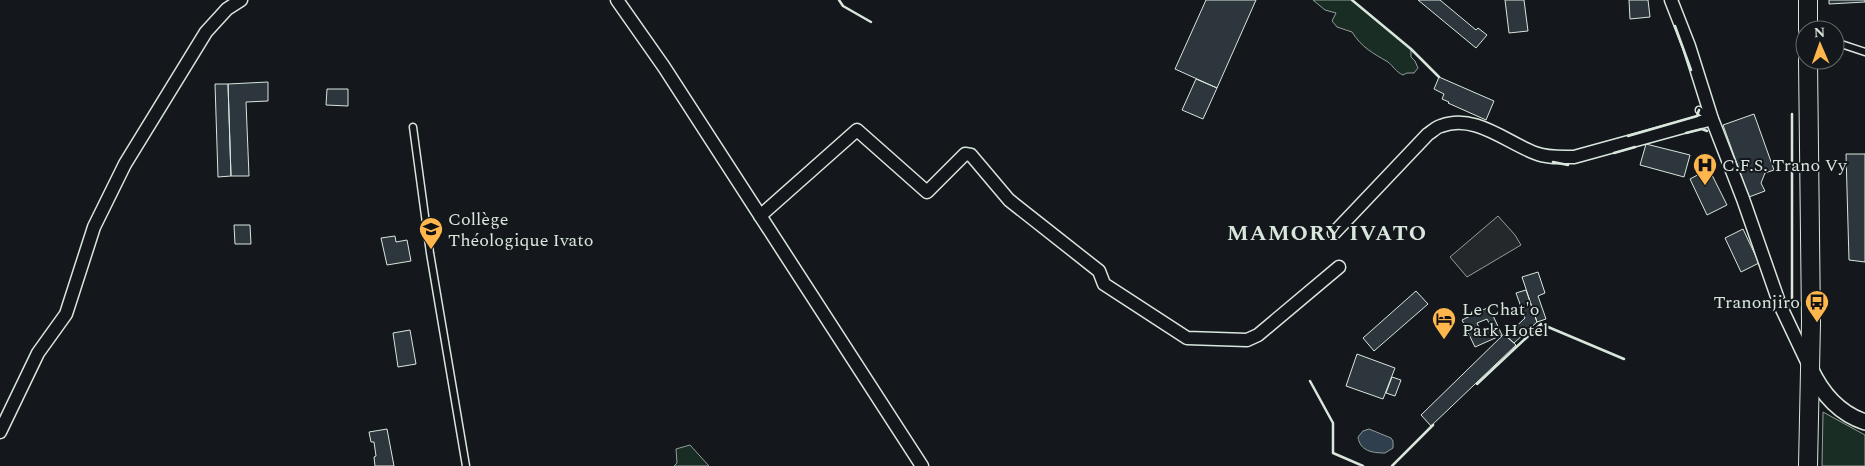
<svg xmlns="http://www.w3.org/2000/svg" width="1865" height="466" font-family="Spectral,serif">
	<style>
		.green { fill: #1a2d24; stroke: #939e99 }
		.parking { fill: #24282b; stroke: #939e99 }
		.water { fill: #2f3f4d; stroke: #939e99 }
		.building { fill: #2c363c; stroke: #d8e6dc; fill-rule: evenodd }
		.lines { fill: none; stroke-linecap: round; stroke-linejoin: round }
		.service-casing { stroke: #d8e6dc; stroke-width: 9 }
		.minor-casing { stroke: #d8e6dc; stroke-width: 15 }
		.tertiary-casing { stroke: #d8e6dc; stroke-width: 18 }
		.secondary-casing { stroke: #d8e6dc; stroke-width: 20 }
		.service { stroke: #14181c; stroke-width: 6 }
		.minor { stroke: #14181c; stroke-width: 12 }
		.tertiary { stroke: #14181c; stroke-width: 15 }
		.secondary { stroke: #14181c; stroke-width: 18 }
		.wall { stroke: #d8e6dc; stroke-width: 2.5 }
		.labels { text-anchor: middle; stroke-width: 4; stroke-linejoin: round; paint-order: stroke }
		.poi-label { font-size: 18px; fill: #d8e6dc; stroke: #14181c; text-anchor: start }
		.district-label { font-size: 22px; font-weight: bold; letter-spacing: 1px; fill: #d8e6dc; stroke: #14181c }
	</style>
	<rect width="100%" height="100%" fill="#14181c"/>
	<path class="green" d="M1313 0H1352L1411 49V57L1415 61 1418 68 1414 73H1407L1403 75C1396 72 1393 66 1388 62 1373 53 1362 48 1352 32L1337 27 1332 21 1336 13 1325 10Z
		M1823 412 1865 435V466H1822Z
		M690 445 709 466H674L677 463 676 449Z"/>
	<path class="parking" d="M1498 216 1515 235 1521 245 1467 277 1450 257Z"/>
	<path class="water" d="M1369 429 1391 438 1393 441V448L1385 453C1372 453 1360 451 1358 437L1363 431Z"/>
	<path class="building" d="M1206 0H1256L1217 88 1175 69Z
		M1418 0H1440L1476 30 1478 28 1487 35 1476 48Z
		M1505 0H1524L1528 31 1509 33Z
		M1629 0H1648L1650 17 1630 19Z
		M1829 0H1865V2L1829 4Z
		M1439 77 1494 101 1486 120 1448 103 1449 102 1442 99 1444 94 1434 89Z
		M1196 79 1217 88 1203 119 1182 110Z
		M268 82V101L246 102 249 176H231L228 84Z
		M215 84H228L231 176 218 177Z
		M327 89H348V106L326 105Z
		M1754 114 1774 170 1765 173 1761 183 1765 191 1749 197 1723 125Z
		M1646 144 1690 155 1684 177 1640 165Z
		M1846 154H1865V262L1849 260Z
		M1709 169 1727 205 1707 215 1690 179Z
		M234 225H250L251 244H235Z
		M1743 229 1759 263 1741 272 1725 238Z
		M395 236 396 242 407 240 411 261 387 265 381 238Z
		M1538 272 1545 293 1538 296 1546 319 1537 322 1522 277Z
		M1526 290 1537 322 1514 343 1506 336 1525 318 1516 293Z
		M1416 291 1428 304 1374 351 1363 338Z
		M1489 307 1502 335 1475 347 1462 320ZM1487 319 1492 329 1482 334 1477 323Z
		M410 330 416 364 398 367 393 333Z
		M1504 334 1516 345 1431 426 1421 415Z
		M1357 354 1395 368 1383 399 1346 386Z
		M1392 377 1401 380 1395 396 1386 393Z
		M387 429 394 466H375L374 457 376 456 374 442H371L369 432Z"/>
	<g class="lines">
		<g class="service-casing">
			<path id="service" d="M1835 42 1865 52
				M1699 110 1710 118
				M413 127 430 253 466 466"/>
		</g>
		<g class="minor-casing">
			<path id="minor" d="M617 0 664 67 922 466
				M1671 0 1689 46 1712 119 1743 199 1780 305 1808 364
				M760 216 857 130 927 192 965 154 971 155 1009 200 1099 271 1104 284 1187 338 1247 340 1258 335 1339 267
				M1334 233 1428 134C1432 132 1436 127 1441 126 1474 113 1506 142 1535 153 1547 158 1561 157 1574 157L1712 119
				M0 432 38 353 66 314 94 227 125 164 206 32 227 9 241 0"/>
		</g>
		<g class="tertiary-casing">
			<path id="tertiary" d="M1810 368C1821 392 1838 413 1865 422"/>
		</g>
		<g class="secondary-casing">
			<path id="secondary" d="M1808 0V30
				M1808 466 1811 322 1808 60"/>
		</g>
		<use href="#service" class="service"/>
		<use href="#minor" class="minor"/>
		<use href="#tertiary" class="tertiary"/>
		<use href="#secondary" class="secondary"/>
		<path class="wall" d="M839 0 843 6 871 22
			M1352 0 1411 49 1439 77
			M1675 26 1691 70
			M1686 133 1702 129 1707 131
			M1628 136 1697 116 1699 110
			M1614 153 1635 147
			M1553 162 1568 165
			M1784 299 1785 302H1792V114
			M1310 381 1333 423V453L1363 466
			M1477 384 1541 324 1624 359
			M1392 466 1433 425"/>
	</g>
	<defs>
		<g id="hospital-pin" transform="scale(1.25)"><path d="M0 17L-7.5 6A9.5 9.5 0 1 1 7.5 6Z" fill="#ffb74d" stroke="#14181c"/><path d="M-5-5h3v3.5h4V-5h3V5h-3V1.5h-4V5h-3Z" fill="#111"/></g>
		<g id="school-pin" transform="scale(1.25)"><path d="M0 17L-7.5 6A9.5 9.5 0 1 1 7.5 6Z" fill="#ffb74d" stroke="#14181c"/><path d="M0-5L7-2L0 1L-7-2ZM-4 1L0 2.5L4 1V4Q0 6-4 4Z" fill="#111"/></g>
		<g id="bus-pin" transform="scale(1.25)"><path d="M0 17L-7.5 6A9.5 9.5 0 1 1 7.5 6Z" fill="#ffb74d" stroke="#14181c"/><path d="M-5-6H5V4H4V6H2V4H-2V6H-4V4H-5ZM-3.5-4V0h7V-4ZM-3.5 1.2v1.5H-2V1.2ZM2 1.2v1.5H3.5V1.2Z" fill="#111"/></g>
		<g id="hotel-pin" transform="scale(1.25)"><path d="M0 17L-7.5 6A9.5 9.5 0 1 1 7.5 6Z" fill="#ffb74d" stroke="#14181c"/><path d="M-6-4.5h1.5V1H6V5H4.5V3h-9V5H-6ZM-4 0a1.8 1.8 0 1 1 3.6 0ZM.5 0V-2.5h3Q6-2.5 6 0Z" fill="#111"/></g>
	</defs>
	<g fill-rule="evenodd">
		<use href="#hospital-pin" x="1705" y="165"/>
		<use href="#school-pin" x="431" y="229"/>
		<use href="#bus-pin" x="1817" y="302"/>
		<use href="#hotel-pin" x="1444" y="319"/>
	</g>
	<g class="labels">
		<g class="poi-label">
			<text x="1722" y="171">C.F.S. Trano Vy</text>
			<text x="448" y="225">Collège<tspan x="448" dy="21">Théologique Ivato</tspan></text>
			<text x="1800" y="308" text-anchor="end">Tranonjiro</text>
			<text x="1462" y="315">Le Chat'o<tspan x="1462" dy="21">Park Hotel</tspan></text>
		</g>
		<g class="district-label">
			<text x="1327" y="240">MAMORY IVATO</text>
		</g>
	</g>
	<g transform="translate(1820 45) rotate(358)"><circle r="24" fill="#14181c" stroke="#626a69"/>
	<path d="M0-4L9 19L0 12L-9 19Z" fill="#ffb74d"/>
	<text y="-8" font-size="14" font-weight="bold" text-anchor="middle" fill="#d8e6dc">N</text>
	</g>
</svg>
